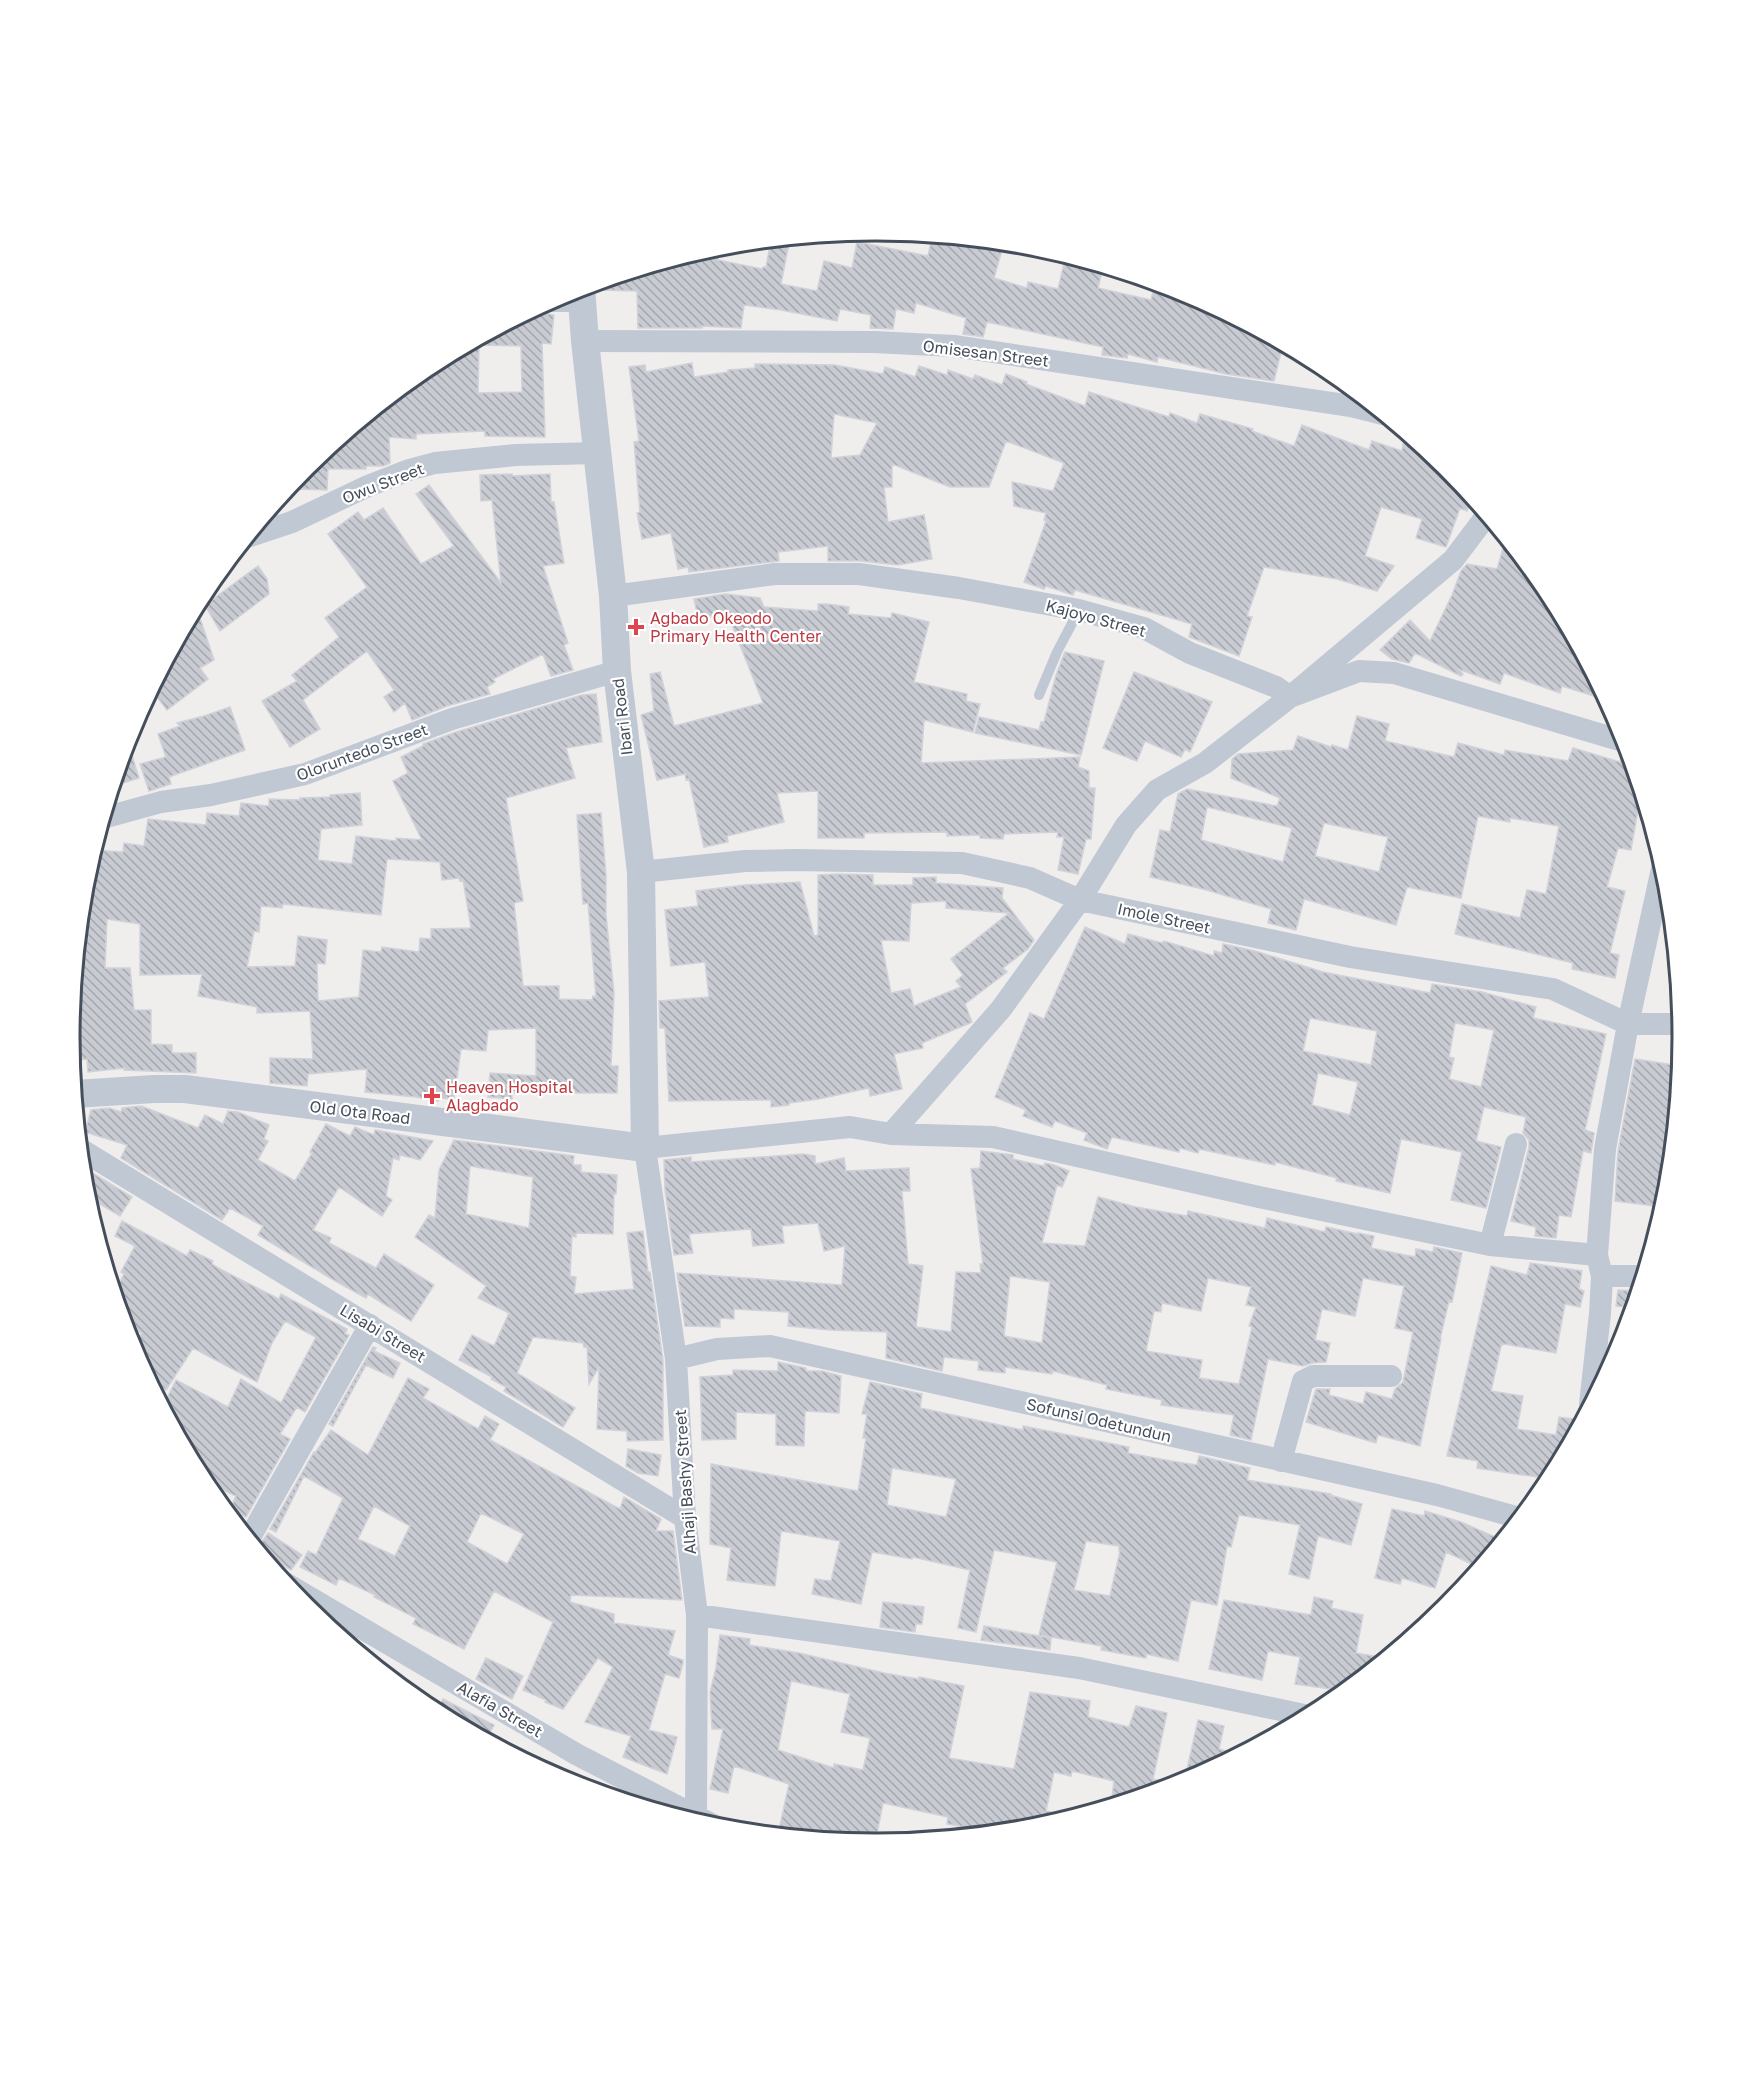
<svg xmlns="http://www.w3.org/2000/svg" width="1752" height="2074" font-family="'Golos Text',sans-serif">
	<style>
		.building { fill: url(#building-back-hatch); stroke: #d1d2d9; stroke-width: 1.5; fill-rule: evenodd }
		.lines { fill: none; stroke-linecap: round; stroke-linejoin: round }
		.service { stroke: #c0c8d3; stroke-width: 10 }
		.minor { stroke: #c0c8d3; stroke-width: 22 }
		.tertiary { stroke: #c0c8d3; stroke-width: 28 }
		.health-dot { fill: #e0444e; stroke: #fff; stroke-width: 2 }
		.labels { text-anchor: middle; stroke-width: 4.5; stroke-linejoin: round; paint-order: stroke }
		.street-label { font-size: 16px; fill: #454e5b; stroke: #fff }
		.health-label { font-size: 16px; fill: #be3a42; stroke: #fff; text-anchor: start }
		.rim { fill: none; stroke: #454e5b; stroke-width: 3 }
	</style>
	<defs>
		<pattern id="building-back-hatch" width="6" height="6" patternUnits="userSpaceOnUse" patternTransform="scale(1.5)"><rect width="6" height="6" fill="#c9cbd3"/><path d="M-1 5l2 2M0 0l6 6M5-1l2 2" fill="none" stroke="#a5a7ae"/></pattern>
	</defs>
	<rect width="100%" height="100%" fill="#f0eded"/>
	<path class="building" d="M932 236 1004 243 994 278 1027 288 1028 282 1058 289 1066 255 1103 267 1098 288 1151 300 1155 283 1185 292 1283 344 1274 381 1226 374 1158 357 1157 362 1128 354 1127 358 1102 355 1103 347 987 322 983 337 963 334 966 318 916 303 914 313 896 309 893 329 870 328 871 315 840 309 837 321 781 310 744 305 741 328 702 326V328H638L637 291 598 290 596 283 719 245 718 260 762 269 763 267H766L771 240 790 238 781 284 817 291 824 261 852 268 857 242 928 256Z
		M531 311 554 315 551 344 542 343 545 437 485 436V431L416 434V439L389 437 390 463 383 466H366V469H328L327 490 296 489 300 473 306 466 428 366ZM479 345 521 346 522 392 478 393Z
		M692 363 694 377 728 372V370L755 368V364L835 365 883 374 885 367 915 377 919 366 947 375 948 370 973 379 975 375 1002 385 1006 374 1027 382 1026 384 1085 406 1089 392 1169 417 1170 413 1197 423 1200 414 1253 429 1252 431 1294 446 1302 425 1369 450 1372 441 1402 451 1403 444 1425 449 1447 467 1472 497 1467 511 1460 508 1446 547 1416 538 1422 519 1381 507 1365 556 1394 566 1377 591 1337 579 1264 567 1247 616 1252 617 1239 656 1189 637 1192 624 1075 590 1073 595 1046 586 1044 589 1024 582 1046 521 1044 520 1046 513 1014 506 1012 482 1053 491 1064 463 1006 441 989 487H950L892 464V487H884L888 522 924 515 932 559 898 565 861 561H828V546L778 552 779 561 689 572 688 567 678 569 671 533 642 539 637 513 640 512 634 442 639 441 629 367 645 365 646 372ZM834 414 877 423 860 455 831 458Z
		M512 474V476L550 474 551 502H554L564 563 543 566 568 643 564 645 573 670 551 676 543 654 493 679 495 682 487 687 490 694 447 706 412 720 405 703 394 712 384 697 394 690 367 651 303 700 320 729 290 747 262 701 297 681 292 675 339 637 325 618 367 587 328 534 358 512 364 520 383 508 421 564 454 546 416 494 429 485 501 583 492 500 481 501 480 475Z
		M1506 538 1524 561 1521 573 1536 575 1547 589 1606 700 1562 686 1560 693 1504 673 1500 684 1458 669 1463 674 1461 676 1415 653 1409 663 1392 659 1380 650 1410 620 1430 641 1452 595 1461 571 1467 564 1497 569Z
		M258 566 267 579 269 594 220 631 205 605Z
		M725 594 760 598 764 607 818 611V604H827L849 607 848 614 891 618 892 613 929 622 914 682 967 694 966 701 980 704 973 732 924 720 921 763 1080 757 1078 767 1089 771V788H1095L1091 839H1086L1078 874 1058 870 1064 837H1057L1058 832 1004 834 1003 839 980 838V835L947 836V832L864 833V838H818V791L777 793 784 822 727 836 728 842 704 847 689 779 686 780 685 774 657 780 641 715 654 711 650 674 660 672 674 726 763 703 726 610 699 622 694 599Z
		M196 606 214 660 200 668 208 679 167 710 151 689Z
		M1065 652 1104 661 1081 755 975 733 979 717 1039 730 1041 722H1044L1056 675Z
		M1134 672 1212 702 1190 752 1185 749 1181 757 1145 741 1137 761 1103 748Z
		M596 694 602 742 566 748 575 778 506 798 523 901 514 903 523 986H559V999L592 1000 593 996 596 997 588 903 583 904 577 815 601 813 606 876V915L614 993 611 1066H618L617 1093H512V1099L488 1097 490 1073 536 1076V1028L488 1030 486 1051 461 1049 454 1099 438 1098V1101L416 1097 365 1092 367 1069 308 1074 307 1086 270 1083V1058L313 1059 310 1011 257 1013V1007L198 996 202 974 140 975V924L107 919 105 968H130L134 1010H151V1044L172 1045V1053H196V1073L124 1070 125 1068 88 1072 87 1059 71 1060 69 1037 73 1000 80 999 79 958H77L85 879 93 850 123 852 124 843 144 846 148 819 206 825 207 813 239 816 241 803 269 806V799L300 800V798L330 797V795L360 793 362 825 321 829 318 860 352 864 356 836 396 841V838L422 840 393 781 408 773 401 757 423 746V744L456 732 582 695ZM387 859 440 862 442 880 459 878 460 881 463 880 471 928 431 929V939L420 938 419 952 382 947 381 952 363 950 359 997 318 1001 317 963 325 964 327 940 298 936 295 966 247 967 254 931 259 932 261 906 282 908 283 904 381 915Z
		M230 707 245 750 169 777 171 784 149 791 140 764 166 757 158 734 180 726 177 723 204 716Z
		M1357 716 1389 724 1385 741 1454 757 1458 743 1504 755 1505 750 1568 761 1573 748 1620 762 1622 755H1630L1641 793 1631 850 1618 848 1607 887 1625 891 1610 953 1619 955 1615 978 1572 969 1573 963 1455 934 1462 904 1520 918 1527 890 1546 894 1559 826 1510 818V822L1478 816 1461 898 1407 887 1396 925 1304 899 1296 930 1268 923 1271 909 1203 889 1150 877 1160 830 1170 832 1178 794 1187 789 1277 806 1280 798 1231 778 1232 759 1238 754 1293 750 1298 736 1331 747 1332 745 1348 750ZM1207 807 1292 828 1283 862 1201 840ZM1324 823 1388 837 1379 872 1315 856Z
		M127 740 139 778 113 786Z
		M839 874 873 875V885H913V878L936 877V883L1003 888 1002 898 1034 940 1028 949 1003 968 1007 972 965 1004 972 1022 970 1023 922 1043 923 1048 894 1054 902 1089 870 1096 869 1088 819 1099 789 1103V1105L771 1107V1100L669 1101 665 1028H660L659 1001 709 997 705 962 671 966 665 910 698 906 696 891 744 885 800 882 814 936 818 935V875ZM946 901V908L1009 913 951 959 963 975 956 981 961 987 914 1006 910 989 891 993 881 940 909 941 911 903Z
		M1085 927 1125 944 1128 934 1162 943 1164 941 1214 956V951L1222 953 1223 944 1255 951 1323 972 1430 993 1432 984 1482 992 1536 1007 1533 1018 1606 1034 1585 1130 1594 1133 1591 1153 1583 1151 1571 1217 1559 1215 1556 1238 1535 1236 1536 1227 1511 1221 1529 1147V1140L1523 1133 1526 1117 1484 1107 1476 1141 1501 1147 1486 1208 1451 1200 1462 1152 1401 1139 1390 1193 1336 1181 1337 1178 1275 1162V1165L1199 1149 1198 1153 1180 1148 1179 1152 1112 1137 1107 1149 1084 1140 1087 1133 1055 1121 1052 1127 1023 1116 1026 1110 995 1097 1030 1013 1044 1019ZM1310 1018 1377 1031 1371 1065 1303 1051ZM1455 1023 1494 1030 1481 1087 1449 1079 1454 1058 1449 1057ZM1318 1073 1358 1082 1350 1115 1312 1105Z
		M1635 1059 1680 1066 1673 1138H1671L1662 1207 1615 1201 1618 1151Z
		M141 1106 198 1128 205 1115 223 1124 228 1111 238 1112 269 1125 264 1139 268 1141 258 1160 295 1181 312 1153 310 1152 326 1124 350 1136 355 1127 374 1135 375 1130 433 1141 420 1160 400 1155 399 1160 393 1158 386 1196 392 1200 382 1216 339 1187 313 1230 331 1238 329 1243 376 1268 384 1254 434 1285 411 1321 368 1294 366 1298 337 1282 258 1235 263 1226 230 1208 222 1220 121 1158 127 1145 85 1132 91 1110 109 1108 121 1112 122 1108Z
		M454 1140 574 1156 573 1165H581V1172L617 1175 616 1194H614L613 1234 576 1233V1237L572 1236 570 1276 576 1277 574 1294 634 1289 627 1233 643 1231 648 1272H650L663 1360V1440L627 1441V1431L597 1429 599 1367 589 1384 587 1346 584 1347 583 1343 533 1337 517 1373 575 1408 563 1427 504 1391 506 1387 491 1379 492 1377 459 1360 472 1335 494 1346 509 1313 478 1298 486 1286 415 1237 429 1215 435 1218 439 1170ZM470 1166 533 1177 529 1228 466 1214Z
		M981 1151 1013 1155V1159L1044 1166 1045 1163 1054 1165 1069 1171 1062 1187 1057 1185 1042 1243 1085 1246 1098 1197 1136 1207 1187 1216 1188 1211 1265 1228 1267 1218 1325 1232 1326 1227 1358 1234V1233L1374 1236 1371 1248 1415 1257 1416 1249 1433 1252 1434 1247 1462 1253 1452 1302 1449 1301 1440 1339H1441L1420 1446 1378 1435 1376 1443 1306 1422 1316 1389H1330L1329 1395 1363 1404 1366 1392 1392 1399 1395 1389 1403 1382 1413 1332 1395 1328 1404 1286 1363 1278 1355 1316 1322 1309 1315 1340 1330 1343 1326 1362 1312 1363 1303 1366 1268 1359 1251 1440 1230 1435 1234 1415 1161 1405 1162 1400 1106 1389 1107 1385 1053 1371 1052 1374 1005 1367V1373L978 1370 979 1361 944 1357 942 1371 886 1358 887 1332 830 1330 788 1326 789 1312 734 1309V1319L720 1318V1327L685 1326 677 1273 842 1285 845 1246 824 1251 818 1223 782 1226 784 1243 753 1246 751 1229 689 1234 693 1253 674 1255 665 1190 664 1160 691 1157V1162L803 1154 815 1156V1164L844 1158 846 1171 909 1168 910 1191H902L908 1264 923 1266 916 1327 951 1332 956 1272 981 1273 980 1264H983L971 1169 980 1168ZM1010 1276 1050 1282 1042 1343 1004 1336ZM1208 1278 1251 1287 1246 1305 1256 1307 1249 1326 1252 1327 1239 1384 1199 1378 1202 1360 1146 1351 1154 1311 1161 1312 1162 1303 1201 1311Z
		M86 1169 132 1197 120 1216 85 1195 83 1175Z
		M122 1221 187 1256 190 1250 213 1261 212 1264 220 1269 279 1299 281 1294 347 1329 345 1334 349 1335 305 1412 297 1407 280 1434 290 1439 246 1517 230 1509 236 1496 203 1481 163 1406 176 1380 228 1407 241 1379 281 1403 316 1337 285 1321 272 1343 257 1382 193 1348 166 1390 147 1377 132 1348 142 1333 124 1324 114 1293 124 1274 121 1272 135 1246 115 1236Z
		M1530 1263 1582 1271 1579 1289 1584 1291 1580 1307 1565 1304 1556 1353 1504 1344 1501 1346 1491 1391 1523 1396 1517 1429 1556 1435 1559 1417 1582 1420 1550 1479 1477 1468 1478 1461 1447 1456 1491 1266 1527 1275Z
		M1618 1290 1638 1291 1633 1308 1616 1306Z
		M373 1347 376 1348 374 1351 400 1363 393 1378 366 1365 333 1426 329 1424Z
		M778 1362 806 1368V1371H822L841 1376 839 1413 805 1411 804 1446 776 1445V1414L736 1412V1439L702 1440 700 1377 733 1375V1370L778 1371Z
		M408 1378 429 1389 423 1398 478 1429 485 1416 499 1424 490 1440 620 1509 624 1497 661 1519 656 1531H673L682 1600 571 1595 570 1602 614 1614V1623L675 1631 668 1655 683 1660V1663L679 1678 665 1674 649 1730 677 1737 667 1774 623 1757 631 1736 585 1722 613 1667 598 1658 563 1709 545 1702 546 1700 523 1690 553 1622 494 1591 464 1649 413 1624 416 1618 374 1597 375 1595 339 1578 336 1585 300 1567 308 1551 316 1555 343 1498 304 1476 276 1532 270 1529 314 1452 315 1453 331 1430 368 1455ZM374 1506 410 1526 395 1556 358 1539ZM481 1513 524 1534 507 1564 467 1542Z
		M870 1382 922 1394 920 1408 930 1410 1023 1430V1426L1129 1447 1128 1453 1171 1461 1197 1465 1199 1456 1250 1468 1247 1480 1331 1494 1330 1495 1362 1504 1351 1545 1318 1536 1309 1579 1289 1574 1300 1525 1239 1515 1231 1547 1227 1546 1217 1605 1191 1600 1178 1661 1146 1654V1658L1101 1650 1102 1646 1039 1635 1057 1562 994 1550 976 1632 958 1628 970 1570 913 1557 912 1559 872 1552 861 1604 812 1594 815 1579 831 1581 840 1541 781 1531 775 1586 727 1580 731 1548 710 1544 711 1464 858 1491 866 1438H863L867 1414H862ZM892 1468 956 1479 946 1517 887 1505ZM1086 1541 1119 1546V1551H1120L1110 1596 1074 1590Z
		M628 1449 661 1455 658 1476 638 1473 626 1466Z
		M1392 1509 1424 1516 1425 1511 1461 1522 1502 1540 1480 1568 1446 1552 1435 1588 1402 1578 1400 1584 1375 1578Z
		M268 1533 302 1555 291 1570 257 1549Z
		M1314 1597 1333 1601 1331 1608 1363 1615 1356 1653 1385 1658 1345 1691 1295 1684 1300 1657 1268 1651 1262 1680 1209 1669 1224 1600 1311 1615Z
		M883 1602 924 1607 922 1624H916L915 1632 880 1627Z
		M984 1626 1051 1638 1050 1650 981 1640Z
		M720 1635 750 1639 749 1645 799 1653 884 1673 919 1679V1677L964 1686 949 1758 1014 1769 1030 1692 1090 1701 1088 1717 1129 1727 1136 1706 1167 1713 1153 1779 1178 1785 1111 1805 1114 1781 1072 1771 1071 1776 1054 1772 1046 1811 1074 1816 1033 1829 998 1832 947 1824 948 1817 883 1803 875 1844 778 1834 789 1784 734 1766 728 1793 710 1789 723 1729H712L710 1692 716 1668ZM791 1681 850 1694 841 1732 870 1738 863 1770 834 1764V1768L778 1750Z
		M486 1658 523 1676 512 1699 476 1679Z
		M443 1699 494 1725 488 1736H481L436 1713Z
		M1198 1720 1224 1726 1219 1749 1238 1754 1184 1783Z"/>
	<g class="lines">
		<path class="service" d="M1039 695 1057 652 1079 610"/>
		<path class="minor" d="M550 301H581
			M585 341 874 342 954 346 1351 406 1383 414
			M247 537 292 522 368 486 409 470 435 463 516 455 597 453
			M613 596 775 574H859L959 588 1079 610 1144 628 1190 653 1276 687 1290 697 1359 671 1394 673 1626 742
			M103 818 161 802 211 795 305 774 452 719 617 671
			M641 872 745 861 796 860 962 863 1030 878 1080 900 1350 957 1553 989 1628 1024H1682
			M891 1134 1001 1009 1080 900 1126 825 1157 790 1205 763 1290 697 1453 560 1487 515
			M80 1149 685 1518
			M1490 1245 1516 1144
			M1602 1276H1643
			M676 1359 717 1349 770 1346 1437 1495 1520 1518
			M1590 1404 1600 1314 1602 1276 1597 1255 1605 1149 1628 1024 1663 864
			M1281 1461 1303 1381 1313 1376H1391
			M249 1539 370 1325
			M285 1583 576 1754 719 1828
			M697 1615 1079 1668 1309 1716
			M696 1817 697 1615 685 1518 676 1359 645 1148 850 1127 891 1134 993 1137 1259 1197 1490 1245 1597 1255"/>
		<path class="tertiary" d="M75 1094 154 1089H185L645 1148 641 872 617 671 613 596 585 341 581 287"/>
	</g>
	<g class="health-dot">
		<path d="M633 618h6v6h6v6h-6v6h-6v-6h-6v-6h6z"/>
		<path d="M429 1087h6v6h6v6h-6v6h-6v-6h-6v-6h6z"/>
	</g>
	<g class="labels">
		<g class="street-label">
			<text transform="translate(986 353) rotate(7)" y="6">Omisesan Street</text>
			<text transform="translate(383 483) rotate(-21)" y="6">Owu Street</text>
			<text transform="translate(1096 618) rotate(15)" y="6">Kajoyo Street</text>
			<text transform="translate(622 717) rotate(-97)" y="6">Ibari Road</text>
			<text transform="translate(362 752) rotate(-20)" y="6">Oloruntedo Street</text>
			<text transform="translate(1164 918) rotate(12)" y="6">Imole Street</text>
			<text transform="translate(360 1112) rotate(7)" y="6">Old Ota Road</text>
			<text transform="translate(383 1333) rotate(31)" y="6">Lisabi Street</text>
			<text transform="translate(1099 1420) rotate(13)" y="6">Sofunsi Odetundun</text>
			<text transform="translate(685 1482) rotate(-94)" y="6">Alhaji Bashy Street</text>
			<text transform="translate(500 1709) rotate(30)" y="6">Alafia Street</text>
		</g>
		<g class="health-label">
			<text x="650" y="624">Agbado Okeodo<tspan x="650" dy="18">Primary Health Center</tspan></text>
			<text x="446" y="1093">Heaven Hospital<tspan x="446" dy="18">Alagbado</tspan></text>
		</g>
	</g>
	<path d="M0 0H1752V2074H0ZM80 1037a796 796 0 1 1 1592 0a796 796 0 1 1-1592 0Z" fill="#fff" fill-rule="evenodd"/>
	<path class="rim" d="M80 1037a796 796 0 1 1 1592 0a796 796 0 1 1-1592 0Z"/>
</svg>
